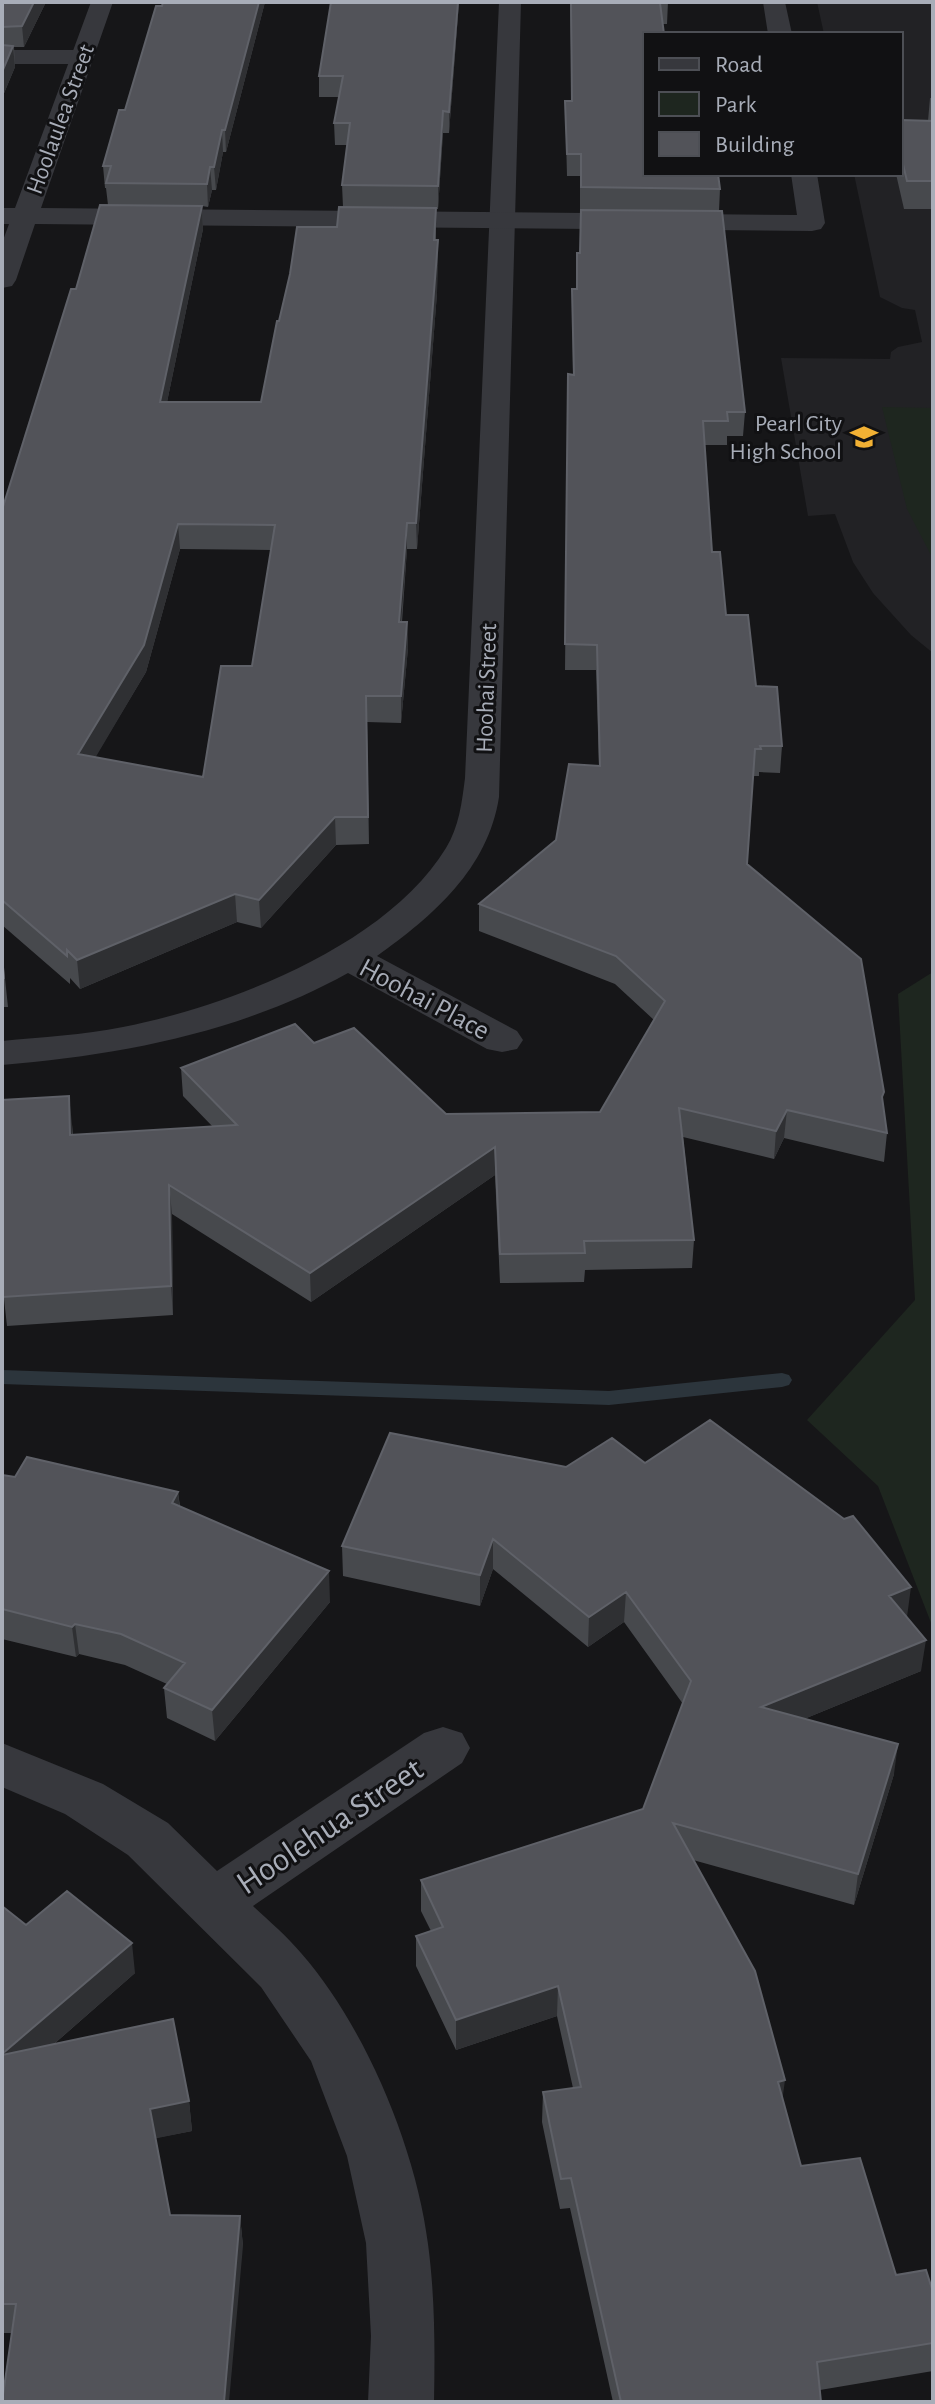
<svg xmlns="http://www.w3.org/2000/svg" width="935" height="2404" font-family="'Alegreya Sans',sans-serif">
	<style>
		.built { fill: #222225 }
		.green { fill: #1e261f }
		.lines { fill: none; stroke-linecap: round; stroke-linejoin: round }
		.stream { fill: #2c353c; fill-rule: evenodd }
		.minor { fill: #37383d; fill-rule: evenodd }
		.tertiary { fill: #37383d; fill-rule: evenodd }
		.wall { fill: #47494d; fill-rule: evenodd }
		.shaded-wall { fill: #2f3033 }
		.building { fill: #525359; stroke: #5f6168; stroke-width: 2; fill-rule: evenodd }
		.labels { text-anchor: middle; stroke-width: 6; stroke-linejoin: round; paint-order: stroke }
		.far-street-label { font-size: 24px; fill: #a8adb8; stroke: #111113 }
		.far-poi-label { font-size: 24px; fill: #a8adb8; stroke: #111113; text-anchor: end }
		.street-label { font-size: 28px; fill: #a8adb8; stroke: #111113 }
		.near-street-label { font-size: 34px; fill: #a8adb8; stroke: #111113 }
	</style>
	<rect width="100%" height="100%" fill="#161618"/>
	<path class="built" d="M817 2H933V653L911 635 873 593 853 562 835 514 808 516 781 358 890 359 891 352 898 347 922 342 915 310 902 308 880 297 854 174H901V34H824Z"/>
	<path class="green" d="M882 407 933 408V559L907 509Z
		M933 972V1628L878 1486 807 1420 915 1300 898 994Z"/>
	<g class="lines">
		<path class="stream" d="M2 1370 609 1391 782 1373 789 1375 792 1380 789 1385 782 1387 609 1405 2 1384Z"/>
		<path class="minor" d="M499 2H521L499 797C488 869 433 916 377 956L517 1031 523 1040 517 1049 502 1052 487 1049 348 973C242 1032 122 1055 2 1065V1041C42 1037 83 1035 123 1027 230 1006 387 945 446 848 459 827 462 802 465 778Z
			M2 50H82L90 52 94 57 90 62 82 64H2Z
			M443 1727 462 1733 470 1748 462 1763 253 1906C269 1921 287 1936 301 1953 365 2026 416 2148 428 2244 435 2296 435 2350 434 2402H368L371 2336 366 2243 347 2156 311 2061 261 1987 128 1855 65 1814 2 1787V1743L103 1784 168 1823 217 1871 424 1733Z"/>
		<path class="tertiary" d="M91 2H113L41 208 797 215 791 174H817L825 223 821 229 812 231 35 224 16 280 12 286 2 288V243L9 224H2V208H15Z
			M763 2H785L792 34H768Z"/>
	</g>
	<path class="wall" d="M2 2H46L24 47H14L15 67 2 98Z
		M163 2H265L226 152H223L216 190H212L208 207 202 206 203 229 167 402H261L279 321 337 227 343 207 342 185 347 145H335L334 123 339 97H319V76L331 2H459L449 133H443L438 209H436V240H438L437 293 417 549H407L402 622H407L408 648 401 723 367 722 369 844 336 845 261 928 237 922 80 989 70 978V984L2 925V510L76 289 108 205 106 188H105L103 166 125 110ZM180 549 271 550 252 666 203 777 95 757 146 672Z
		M570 2H668L667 24H663L645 174 720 189 719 211 745 412 743 436H727V445H705L712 552 726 615 782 746 780 773 759 772V776H753L747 864 883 1103 887 1133 884 1162 784 1138 774 1159 683 1137 694 1240 692 1268 585 1270 584 1282 500 1283 495 1175 311 1302 172 1214 173 1315 7 1326 3 1290H2V1100L72 1124 73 1135 213 1127 183 1096 181 1068 314 1043 446 1114 600 1112 654 1020 615 984 479 931V904L556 840 599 766 596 670H565L568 374 573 375 572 289H576L580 253V176H567L565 101H572Z
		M930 98H933V209H904L896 174H901V120L928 121Z
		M2 950 8 1007H2Z
		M645 1463 907 1617 921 1671 804 1719 894 1774 854 1905 693 1860 783 2100 801 2166 896 2275 933 2292V2371L820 2390 821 2402H613L570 2208 560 2209 542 2122 543 2092 573 2088 557 2016 456 2050 416 1966V1936L431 1931 421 1911V1880L643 1809 683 1704 624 1622 588 1647 493 1569 480 1606 343 1576 342 1546 566 1467Z
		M2 1475 15 1477 178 1492 180 1506 330 1602 215 1741 167 1718 164 1688 167 1684 125 1665 79 1654 76 1657 2 1639Z
		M2 1906 26 1925 135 1973 54 2044 189 2101 192 2131 155 2138 170 2215 240 2216 243 2246 12 2333H2Z"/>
	<path class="shaded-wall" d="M34 2H46L24 47 22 26Z
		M259 2H265L226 152 225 130Z
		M458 2H459L449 133V112Z
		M13 46 15 67 2 98V72Z
		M443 111V133L438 209V186Z
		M222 130 223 152 216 190 214 167Z
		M210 167 212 190 208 207 207 184Z
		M202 206 203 229 162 426 160 402Z
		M438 240 437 293 417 549 416 523Z
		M407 523V549L399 648V622Z
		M178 524 180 549 146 672 81 782 78 754Z
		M407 622 408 648 401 723V696Z
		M335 817 336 845 261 928 259 900Z
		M235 894 237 922 80 989 77 960Z
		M69 1096 72 1124 73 1164 70 1135Z
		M787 1110 784 1138 774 1159 776 1131Z
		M495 1147V1175L311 1302 310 1273Z
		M169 1185 172 1214 173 1315 171 1286Z
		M178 1492 181 1523 172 1503Z
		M493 1539V1569L480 1606V1575Z
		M329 1571 330 1602 215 1741 212 1710Z
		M911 1587 907 1617 889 1596Z
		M626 1592 624 1622 588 1647 589 1617Z
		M75 1624 79 1654 76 1657 72 1627Z
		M926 1640 921 1671 758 1738 761 1707Z
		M898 1744 894 1774 854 1905 858 1874Z
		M132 1943 135 1973 7 2085 2 2054Z
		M558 1986 557 2016 456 2050V2020Z
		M785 2080 781 2110 778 2082Z
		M189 2101 192 2131 153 2139 150 2109Z
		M240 2216 243 2246 229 2402H224Z"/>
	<path class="building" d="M2 2H34L22 26 2 27Z
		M163 2H259L225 130H222L214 167H210L207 184 106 183 111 166H103L119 110H125L156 6H162Z
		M331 2H458L449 112 443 111 438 186 342 185 350 123H334L343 76H319Z
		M571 2H668V3H660L664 34H645V174H718L720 189 581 187V154H567L565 101H572Z
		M2 45 13 46 2 72Z
		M901 120 933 121V181H907L901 156Z
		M100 205 202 206 160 402H261L277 321H279L290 274 297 227H337L339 207 436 208 434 240H438L416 523H407L399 622H407L401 696H366L368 817H335L259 900 235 894 77 960 67 950V956L2 900V510L71 289H76ZM178 524 275 525 252 666H221L203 777 78 754 144 645Z
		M581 210 722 211 745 412H727L728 421H703L712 552H720L726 615H748L756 686 777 687 782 746H760L761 749H755L747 864 861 959 884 1092 882 1097 887 1133 787 1110 776 1131 679 1108 694 1240 584 1241 585 1253 500 1254 495 1147 310 1273 169 1185 171 1286 3 1297 2 1100 69 1096 70 1135 237 1125 181 1068 295 1024 314 1043 354 1028 446 1114 600 1112 665 1001 616 956 479 904 556 840 569 764 600 766 597 645 565 644 568 374 574 375 572 289H577V253H580Z
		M2 956 4 978H2Z
		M710 1420 844 1519 853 1516 911 1587 889 1596 926 1640 761 1707 898 1744 858 1874 673 1823 755 1971 785 2080 778 2082 801 2166 860 2158 896 2275 926 2270 933 2292V2343L817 2362 821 2402H621L571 2178 561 2179 543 2092 581 2087 558 1986 456 2020 416 1936 443 1927 421 1880 643 1809 691 1681 626 1592 589 1617 493 1539 480 1575 342 1546 390 1433 566 1467 612 1438 645 1463Z
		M27 1457 178 1492 172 1503 329 1571 212 1710 164 1688 185 1663 121 1634 75 1624 72 1627 2 1609V1475L15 1477Z
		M67 1891 132 1943 2 2054V1906L26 1925Z
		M173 2019 189 2101 150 2109 170 2215 240 2216 224 2402H2L16 2304H2V2055Z"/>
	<defs>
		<g id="school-bare" transform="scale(2.16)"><path d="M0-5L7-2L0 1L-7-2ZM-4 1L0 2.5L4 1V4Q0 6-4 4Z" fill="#f2b134" stroke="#111113" stroke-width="2.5" paint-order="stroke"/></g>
	</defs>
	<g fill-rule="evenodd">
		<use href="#school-bare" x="864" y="437"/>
	</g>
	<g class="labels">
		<g class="far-street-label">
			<text transform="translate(60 119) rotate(-70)" y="8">Hoolaulea Street</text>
			<text transform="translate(486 688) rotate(-88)" y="8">Hoohai Street</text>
		</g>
		<g class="far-poi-label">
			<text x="842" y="431">Pearl City<tspan x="842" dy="28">High School</tspan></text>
		</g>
		<g class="street-label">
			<text transform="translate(425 998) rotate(28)" y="10">Hoohai Place</text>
		</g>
		<g class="near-street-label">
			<text transform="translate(329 1825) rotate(-34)" y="12">Hoolehua Street</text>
		</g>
	</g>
	<rect width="935" height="2404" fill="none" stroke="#a8adb8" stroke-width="8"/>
	<rect x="643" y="32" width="260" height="144" fill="#111113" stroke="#4d4f55" stroke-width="2"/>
	<rect x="659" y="58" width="40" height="12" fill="#37383d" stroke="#4d4f55" stroke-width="2"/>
	<text x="715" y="72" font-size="24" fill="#a8adb8">Road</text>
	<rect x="659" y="92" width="40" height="24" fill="#1e261f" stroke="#4d4f55" stroke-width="2"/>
	<text x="715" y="112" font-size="24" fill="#a8adb8">Park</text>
	<rect x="659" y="132" width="40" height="24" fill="#525359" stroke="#4d4f55" stroke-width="2"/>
	<text x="715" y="152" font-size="24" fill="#a8adb8">Building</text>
</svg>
